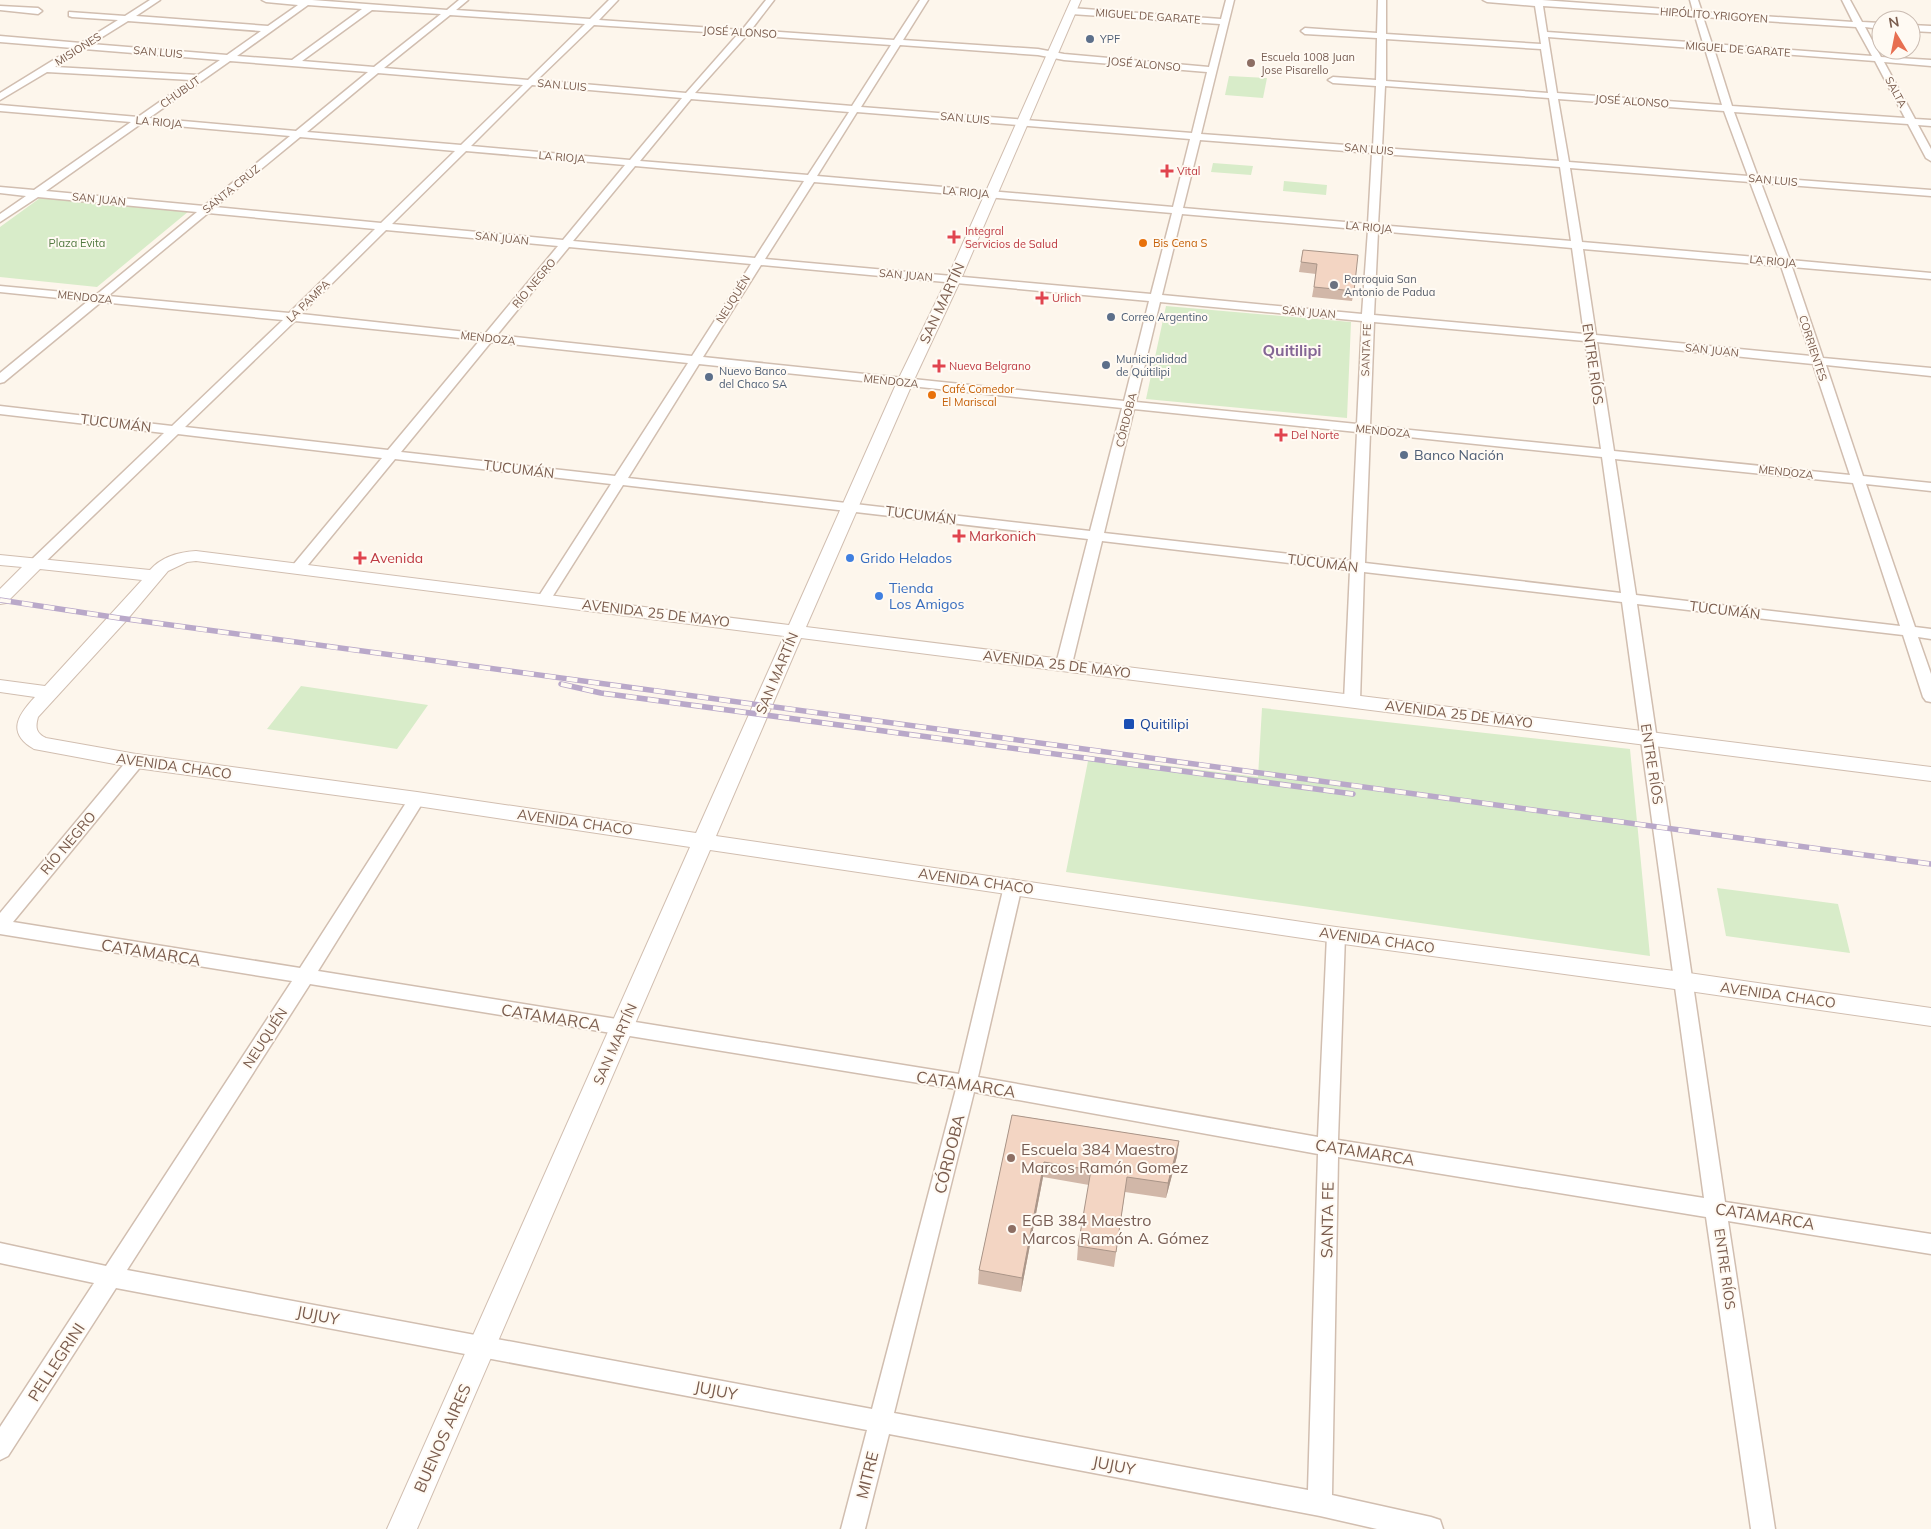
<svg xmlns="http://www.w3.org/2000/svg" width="1931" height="1529" font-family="Mulish,sans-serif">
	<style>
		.green { fill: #d8ecc9 }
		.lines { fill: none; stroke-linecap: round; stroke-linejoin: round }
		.minor-casing { stroke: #d1beb0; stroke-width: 3 }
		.tertiary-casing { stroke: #d1beb0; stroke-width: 2 }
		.minor { fill: #fff; fill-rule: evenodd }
		.tertiary { fill: #fff; fill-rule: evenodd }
		.rail-casing { stroke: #b9a8c9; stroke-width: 5.5 }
		.rail { stroke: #fffaf3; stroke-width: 4; stroke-dasharray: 11; stroke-linecap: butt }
		.wall { fill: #d1b7a8 }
		.shaded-wall { fill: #aa9588 }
		.building { fill: #f3d5c3; stroke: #aa9588 }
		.service-dot { fill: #5c6f8a; stroke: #fffaf3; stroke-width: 2 }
		.education-dot { fill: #8d6e63; stroke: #fffaf3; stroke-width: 2 }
		.health-dot { fill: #e0444e; stroke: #fffaf3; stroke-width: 2 }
		.food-dot { fill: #e8710a; stroke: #fffaf3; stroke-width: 2 }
		.worship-dot { fill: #6b7280; stroke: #fffaf3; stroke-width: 2 }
		.shop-dot { fill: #3f7fe0; stroke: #fffaf3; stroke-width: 2 }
		.transit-dot { fill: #1a4fb4; stroke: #fffaf3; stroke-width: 2 }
		.labels { text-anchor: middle; stroke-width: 4; stroke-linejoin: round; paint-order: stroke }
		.far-street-label { font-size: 11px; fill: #7a5c4d; stroke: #fffaf3 }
		.far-service-label { font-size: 11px; fill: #4e5e75; stroke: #fffaf3; text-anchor: start }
		.far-education-label { font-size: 11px; fill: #785e54; stroke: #fffaf3; text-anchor: start }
		.far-health-label { font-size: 11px; fill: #be3a42; stroke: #fffaf3; text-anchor: start }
		.far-park-label { font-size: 11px; fill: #537a41; stroke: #fffaf3 }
		.far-food-label { font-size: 11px; fill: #c56008; stroke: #fffaf3; text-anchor: start }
		.far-worship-label { font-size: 11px; fill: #5b616d; stroke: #fffaf3; text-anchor: start }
		.street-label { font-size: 14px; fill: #7a5c4d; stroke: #fffaf3 }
		.service-label { font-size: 14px; fill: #4e5e75; stroke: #fffaf3; text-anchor: start }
		.health-label { font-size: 14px; fill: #be3a42; stroke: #fffaf3; text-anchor: start }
		.shop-label { font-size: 14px; fill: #366cbe; stroke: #fffaf3; text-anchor: start }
		.transit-label { font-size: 14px; fill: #164399; stroke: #fffaf3; text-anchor: start }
		.far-district-label { font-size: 16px; font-weight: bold; fill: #846695; stroke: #fffaf3 }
		.near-street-label { font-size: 16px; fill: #7a5c4d; stroke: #fffaf3 }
		.near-education-label { font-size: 16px; fill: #785e54; stroke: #fffaf3; text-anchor: start }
	</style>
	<rect width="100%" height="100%" fill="#fdf6ec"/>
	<path class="green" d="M1229 76 1267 78 1263 98 1225 95Z
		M1213 163 1253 166 1251 175 1211 172Z
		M1284 181 1327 185 1326 195 1283 191Z
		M40 198 189 211 97 287 0 277V227Z
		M1166 306 1351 322 1347 418 1146 399Z
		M301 686 428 705 397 749 267 729Z
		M1262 708 1630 749 1650 956 1066 872 1089 756 1258 777Z
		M1717 888 1838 904 1850 953 1726 936Z"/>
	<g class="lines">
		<g class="minor-casing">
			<path id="minor" d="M150 0H160L136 16 268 26 298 5 266 2 262 0H312L447 10 459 0H468L456 10 590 19 609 0H618L599 20 742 30 766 0H774L751 30 894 40 920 0H928L903 40 1038 49 1064 54 1209 67 1220 24 1071 14 1067 11 1071 8 1221 19 1226 0H1234L1201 134 1373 147 1376 86 1333 83 1328 80 1333 77 1376 80 1377 38 1305 34 1301 31 1305 28 1377 33 1378 0H1386V34L1541 44 1535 6 1487 2 1483 0H1542L1693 11 1690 0H1698L1702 12 1853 22 1842 0H1850L1862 22 1881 23V29L1865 27 1881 57 1931 60V66L1884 62 1915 119 1931 120V126L1918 125 1931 149V161L1926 158 1908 124 1734 112 1758 177 1931 190V196L1761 183 1790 260 1931 273V279L1792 267 1823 358 1931 368V376L1826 365 1863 476 1931 483V491L1866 484 1915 627 1931 629V639L1918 637 1931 674V702L1926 701 1923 697 1903 635 1637 604 1725 1202 1931 1234V1254L1728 1221 1775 1529H1751L1706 1217 1338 1157 1332 1495 1431 1517 1440 1520 1443 1529H1377L1320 1516 889 1434 865 1529H841L867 1430 116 1288 8 1456 0 1460V1427L94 1283 0 1263V1243L106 1266 292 981 0 934V913L130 757 136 755 142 757 144 761 142 765 13 922 300 968 411 795 417 793 423 795 425 799 318 971 959 1074 1004 886 1007 881 1013 880 1019 881 1022 886 978 1077 1318 1137 1327 935 1330 930 1336 928 1342 930 1345 935 1338 1140 1704 1198 1622 602 1364 572 1360 701 1358 705H1346L1344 701 1350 570 1102 541 1072 664 1069 667H1059L1056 664 1088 539 623 485 551 599 549 602H539L537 599 611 484 395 459 303 571H293L291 568 293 565 382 458 178 434 40 567H30L28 564 30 561 164 433 0 414V406L172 426 283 320 101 302 4 382 0 383V373L88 301 0 292V286L96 295 197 212 38 197 0 222V214L26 196 0 193V187L34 190 131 122 0 111V105L138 117 191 80 47 72 0 100V93L73 48 0 42V36L81 43 118 20 72 17 69 16V12L125 16ZM308 5 362 9 292 60 237 56ZM1543 6 1695 16 1703 43 1547 32ZM372 10 441 14 374 67 302 61ZM450 15 585 24 528 80 384 68ZM1703 17 1856 27 1872 56 1712 44ZM128 21 261 31 227 55 91 44ZM594 25 738 34 686 93 537 80ZM747 35 891 45 852 106 695 93ZM1548 37 1705 49 1722 105 1557 93ZM1386 39 1541 49 1548 93 1386 81ZM900 45 1038 55 1064 60 1207 72 1192 133 861 107ZM84 49 220 60 198 75 55 67ZM1714 49 1875 61 1905 118 1732 106ZM230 61 368 72 296 131 149 118ZM378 73 523 85 461 145 307 132ZM532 85 682 98 630 160 471 146ZM1385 86 1549 98 1559 161 1382 148ZM691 99 849 112 808 175 640 161ZM1558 99 1724 111 1748 176 1569 162ZM857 112 1190 139 1173 207 817 176ZM142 123 290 136 204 206 46 191ZM300 137 455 151 381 223 215 207ZM1200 140 1372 153 1368 224 1183 208ZM466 151 625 165 563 240 392 224ZM1382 154 1560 167 1571 241 1378 225ZM635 166 804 181 755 258 573 241ZM1570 168 1750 182 1779 259 1582 242ZM814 182 1172 213 1151 294 765 259ZM208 213 375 229 289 313 108 296ZM1182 214 1368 230 1362 314 1162 295ZM386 230 558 246 485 334 301 314ZM1378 231 1572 248 1584 334 1374 315ZM569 247 751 264 692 356 497 335ZM1583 249 1781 266 1811 356 1596 335ZM761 265 1149 301 1124 401 703 357ZM1160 302 1362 321 1357 424 1136 402ZM295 321 480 340 388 450 185 427ZM1374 322 1585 341 1601 449 1370 426ZM491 342 688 363 615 476 401 452ZM1597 342 1813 364 1850 475 1614 451ZM699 364 1122 408 1090 531 628 478ZM1134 409 1357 432 1351 561 1104 533ZM1370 433 1602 457 1621 593 1365 563ZM1615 459 1853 483 1900 626 1636 595ZM310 984 956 1089 872 1409 127 1270ZM974 1092 1318 1154 1308 1490 894 1413Z
				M0 6 38 8 42 11 38 14 0 10Z
				M1911 25 1931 26V32L1911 31Z"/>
		</g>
		<g class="tertiary-casing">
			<path id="tertiary" d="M1071 0H1081L961 279 913 382 806 627 1931 767V781L801 638 716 836 1336 927 1682 972 1931 1008V1026L1682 990 1336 943 710 850 417 1529H387L690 847 417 806 136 768 34 749C6 733 18 715 35 697L0 692V680L45 686 142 580 40 569 6 603 0 604V589L22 567 0 565V555L150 570C161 557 179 552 196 551L789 625 897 382 947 279ZM196 561 784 636 696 833 417 792 136 754 46 738C36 733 35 728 38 717L125 622 168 571 187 562Z"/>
		</g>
		<use href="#minor" class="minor"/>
		<use href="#tertiary" class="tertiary"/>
		<g class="rail-casing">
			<path id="rail" d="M0 600 119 618 1931 864
				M561 684 601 693 1353 794"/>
		</g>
		<use href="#rail" class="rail"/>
	</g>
	<path class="wall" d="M1303 250 1354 291 1352 301 1312 297 1316 274 1299 272Z
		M1012 1115 1179 1141 1177 1156 1166 1198 1125 1192 1114 1267 1077 1260 1078 1246 1089 1185 1043 1177 1021 1292 978 1284 979 1270Z"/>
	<path class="shaded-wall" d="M1179 1141 1177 1156 1166 1198 1168 1183Z
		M1044 1162 1043 1177 1021 1292 1022 1278Z"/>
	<path class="building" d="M1303 250 1358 255 1354 291 1314 287 1317 264 1301 262Z
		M1012 1115 1179 1141 1168 1183 1127 1177 1116 1252 1078 1246 1091 1170 1044 1162 1022 1278 979 1270Z"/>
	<g class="service-dot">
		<circle cx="1090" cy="39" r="5"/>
		<circle cx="1111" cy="317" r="5"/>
		<circle cx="1106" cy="365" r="5"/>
		<circle cx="709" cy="377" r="5"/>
		<circle cx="1404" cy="455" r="5"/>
	</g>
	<g class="education-dot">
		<circle cx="1251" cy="63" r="5"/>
		<circle cx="1011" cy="1158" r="5"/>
		<circle cx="1012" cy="1229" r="5"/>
	</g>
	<g class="health-dot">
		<path d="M1164.5 163.5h5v5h5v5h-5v5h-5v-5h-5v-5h5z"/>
		<path d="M951.5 229.5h5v5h5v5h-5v5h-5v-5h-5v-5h5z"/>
		<path d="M1039.5 290.5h5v5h5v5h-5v5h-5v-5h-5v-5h5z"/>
		<path d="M936.5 358.5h5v5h5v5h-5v5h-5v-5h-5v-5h5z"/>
		<path d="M1278.5 427.5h5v5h5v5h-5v5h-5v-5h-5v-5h5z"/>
		<path d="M956.5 528.5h5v5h5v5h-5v5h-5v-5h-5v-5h5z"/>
		<path d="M357.5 550.5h5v5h5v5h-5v5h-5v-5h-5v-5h5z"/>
	</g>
	<g class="food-dot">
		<circle cx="1143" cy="243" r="5"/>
		<circle cx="932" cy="395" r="5"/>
	</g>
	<circle class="worship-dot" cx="1334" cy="285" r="5"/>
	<g class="shop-dot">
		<circle cx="850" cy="558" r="5"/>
		<circle cx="879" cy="596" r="5"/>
	</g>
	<rect class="transit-dot" x="1123" y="718" width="12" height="12" rx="2.5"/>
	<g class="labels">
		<g class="far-street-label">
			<text transform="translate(1714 15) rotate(4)" y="4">HIPÓLITO YRIGOYEN</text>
			<text transform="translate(1148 16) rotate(4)" y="4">MIGUEL DE GARATE</text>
			<text transform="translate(740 32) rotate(3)" y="4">JOSÉ ALONSO</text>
			<text transform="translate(78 49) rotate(-32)" y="4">MISIONES</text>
			<text transform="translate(1738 49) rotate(4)" y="4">MIGUEL DE GARATE</text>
			<text transform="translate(158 52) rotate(5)" y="4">SAN LUIS</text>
			<text transform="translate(1144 64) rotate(5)" y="4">JOSÉ ALONSO</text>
			<text transform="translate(562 85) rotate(5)" y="4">SAN LUIS</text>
			<text transform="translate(180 92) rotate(-35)" y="4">CHUBUT</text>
			<text transform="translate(1896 92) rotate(62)" y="4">SALTA</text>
			<text transform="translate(1632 101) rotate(4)" y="4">JOSÉ ALONSO</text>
			<text transform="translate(965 118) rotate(5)" y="4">SAN LUIS</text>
			<text transform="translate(159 122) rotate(5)" y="4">LA RIOJA</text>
			<text transform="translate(1369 149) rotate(5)" y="4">SAN LUIS</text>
			<text transform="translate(562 157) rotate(5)" y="4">LA RIOJA</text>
			<text transform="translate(1773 180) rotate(5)" y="4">SAN LUIS</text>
			<text transform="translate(231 189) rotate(-39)" y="4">SANTA CRUZ</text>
			<text transform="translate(966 192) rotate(5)" y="4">LA RIOJA</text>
			<text transform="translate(99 199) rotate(6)" y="4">SAN JUAN</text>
			<text transform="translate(1369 227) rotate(5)" y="4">LA RIOJA</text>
			<text transform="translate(502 238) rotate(6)" y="4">SAN JUAN</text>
			<text transform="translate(1773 261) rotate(5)" y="4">LA RIOJA</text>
			<text transform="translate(906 275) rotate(5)" y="4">SAN JUAN</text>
			<text transform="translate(534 283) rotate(-50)" y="4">RÍO NEGRO</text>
			<text transform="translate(85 297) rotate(6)" y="4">MENDOZA</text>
			<text transform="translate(733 299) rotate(-58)" y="4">NEUQUÉN</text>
			<text transform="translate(308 301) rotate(-44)" y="4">LA PAMPA</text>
			<text transform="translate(1309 312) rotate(5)" y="4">SAN JUAN</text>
			<text transform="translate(488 338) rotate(6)" y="4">MENDOZA</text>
			<text transform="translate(1813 348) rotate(72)" y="4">CORRIENTES</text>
			<text transform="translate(1366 350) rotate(-88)" y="4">SANTA FE</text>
			<text transform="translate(1712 350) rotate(6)" y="4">SAN JUAN</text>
			<text transform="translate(891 381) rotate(6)" y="4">MENDOZA</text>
			<text transform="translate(1126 420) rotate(-76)" y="4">CÓRDOBA</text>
			<text transform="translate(1383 431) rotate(6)" y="4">MENDOZA</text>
			<text transform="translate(1786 472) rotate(6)" y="4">MENDOZA</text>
		</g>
		<g class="far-service-label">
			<text x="1100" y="43">YPF</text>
			<text x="1121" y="321">Correo Argentino</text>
			<text x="1116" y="363">Municipalidad<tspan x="1116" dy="13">de Quitilipi</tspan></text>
			<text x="719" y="375">Nuevo Banco<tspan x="719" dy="13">del Chaco SA</tspan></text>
		</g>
		<g class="far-education-label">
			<text x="1261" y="61">Escuela 1008 Juan<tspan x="1261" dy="13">Jose Pisarello</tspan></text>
		</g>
		<g class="far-health-label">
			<text x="1177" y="175">Vital</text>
			<text x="965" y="235">Integral<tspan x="965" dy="13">Servicios de Salud</tspan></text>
			<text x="1052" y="302">Urlich</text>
			<text x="949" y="370">Nueva Belgrano</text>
			<text x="1291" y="439">Del Norte</text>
		</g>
		<g class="far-park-label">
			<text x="77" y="247">Plaza Evita</text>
		</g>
		<g class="far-food-label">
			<text x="1153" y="247">Bis Cena S</text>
			<text x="942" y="393">Café Comedor<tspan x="942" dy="13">El Mariscal</tspan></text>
		</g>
		<g class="far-worship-label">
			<text x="1344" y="283">Parroquia San<tspan x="1344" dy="13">Antonio de Padua</tspan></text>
		</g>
		<g class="street-label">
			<text transform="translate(942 303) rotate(-65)" y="5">SAN MARTÍN</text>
			<text transform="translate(1593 364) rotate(82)" y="5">ENTRE RÍOS</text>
			<text transform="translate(116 423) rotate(7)" y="5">TUCUMÁN</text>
			<text transform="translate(519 469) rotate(7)" y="5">TUCUMÁN</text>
			<text transform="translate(921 515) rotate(7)" y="5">TUCUMÁN</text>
			<text transform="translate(1323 563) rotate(7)" y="5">TUCUMÁN</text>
			<text transform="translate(1725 610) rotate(7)" y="5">TUCUMÁN</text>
			<text transform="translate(656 613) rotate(7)" y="5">AVENIDA 25 DE MAYO</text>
			<text transform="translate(1057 664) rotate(7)" y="5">AVENIDA 25 DE MAYO</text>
			<text transform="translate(777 673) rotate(-67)" y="5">SAN MARTÍN</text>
			<text transform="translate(1459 714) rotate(7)" y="5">AVENIDA 25 DE MAYO</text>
			<text transform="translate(1652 764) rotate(81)" y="5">ENTRE RÍOS</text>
			<text transform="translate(174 766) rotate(8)" y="5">AVENIDA CHACO</text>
			<text transform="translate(575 822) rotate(8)" y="5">AVENIDA CHACO</text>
			<text transform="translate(68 843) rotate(-50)" y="5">RÍO NEGRO</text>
			<text transform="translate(976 881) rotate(8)" y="5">AVENIDA CHACO</text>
			<text transform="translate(1377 940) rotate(8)" y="5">AVENIDA CHACO</text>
			<text transform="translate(1778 995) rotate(8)" y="5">AVENIDA CHACO</text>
			<text transform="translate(265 1038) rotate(-57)" y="5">NEUQUÉN</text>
			<text transform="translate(615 1044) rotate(-66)" y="5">SAN MARTÍN</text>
			<text transform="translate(1725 1269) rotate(82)" y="5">ENTRE RÍOS</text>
		</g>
		<g class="service-label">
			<text x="1414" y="460">Banco Nación</text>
		</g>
		<g class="health-label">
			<text x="969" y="541">Markonich</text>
			<text x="370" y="563">Avenida</text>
		</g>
		<g class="shop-label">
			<text x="860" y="563">Grido Helados</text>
			<text x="889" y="593">Tienda<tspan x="889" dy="16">Los Amigos</tspan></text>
		</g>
		<g class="transit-label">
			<text x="1140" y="729">Quitilipi</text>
		</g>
		<g class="far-district-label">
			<text x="1292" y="356">Quitilipi</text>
		</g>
		<g class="near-street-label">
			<text transform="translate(151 952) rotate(9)" y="6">CATAMARCA</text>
			<text transform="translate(551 1017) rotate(9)" y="6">CATAMARCA</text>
			<text transform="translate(966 1084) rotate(9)" y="6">CATAMARCA</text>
			<text transform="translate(1365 1152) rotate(9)" y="6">CATAMARCA</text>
			<text transform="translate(949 1154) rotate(-76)" y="6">CÓRDOBA</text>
			<text transform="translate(1765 1216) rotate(9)" y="6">CATAMARCA</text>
			<text transform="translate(1327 1220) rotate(-89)" y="6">SANTA FE</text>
			<text transform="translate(318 1315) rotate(11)" y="6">JUJUY</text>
			<text transform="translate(56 1362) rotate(-57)" y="6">PELLEGRINI</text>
			<text transform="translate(716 1390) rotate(11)" y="6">JUJUY</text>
			<text transform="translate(442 1438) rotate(-66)" y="6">BUENOS AIRES</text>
			<text transform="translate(1114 1465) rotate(11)" y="6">JUJUY</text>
			<text transform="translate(867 1475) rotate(-76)" y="6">MITRE</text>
		</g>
		<g class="near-education-label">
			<text x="1021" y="1155">Escuela 384 Maestro<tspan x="1021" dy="18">Marcos Ramón Gomez</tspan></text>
			<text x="1022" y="1226">EGB 384 Maestro<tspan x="1022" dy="18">Marcos Ramón A. Gómez</tspan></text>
		</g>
	</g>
	<g transform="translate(1896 35) rotate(350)"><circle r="24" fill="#fffaf3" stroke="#cabbb1"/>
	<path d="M0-4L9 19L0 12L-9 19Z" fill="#e76f51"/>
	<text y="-8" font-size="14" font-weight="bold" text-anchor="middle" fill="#7a5c4d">N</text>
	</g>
</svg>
